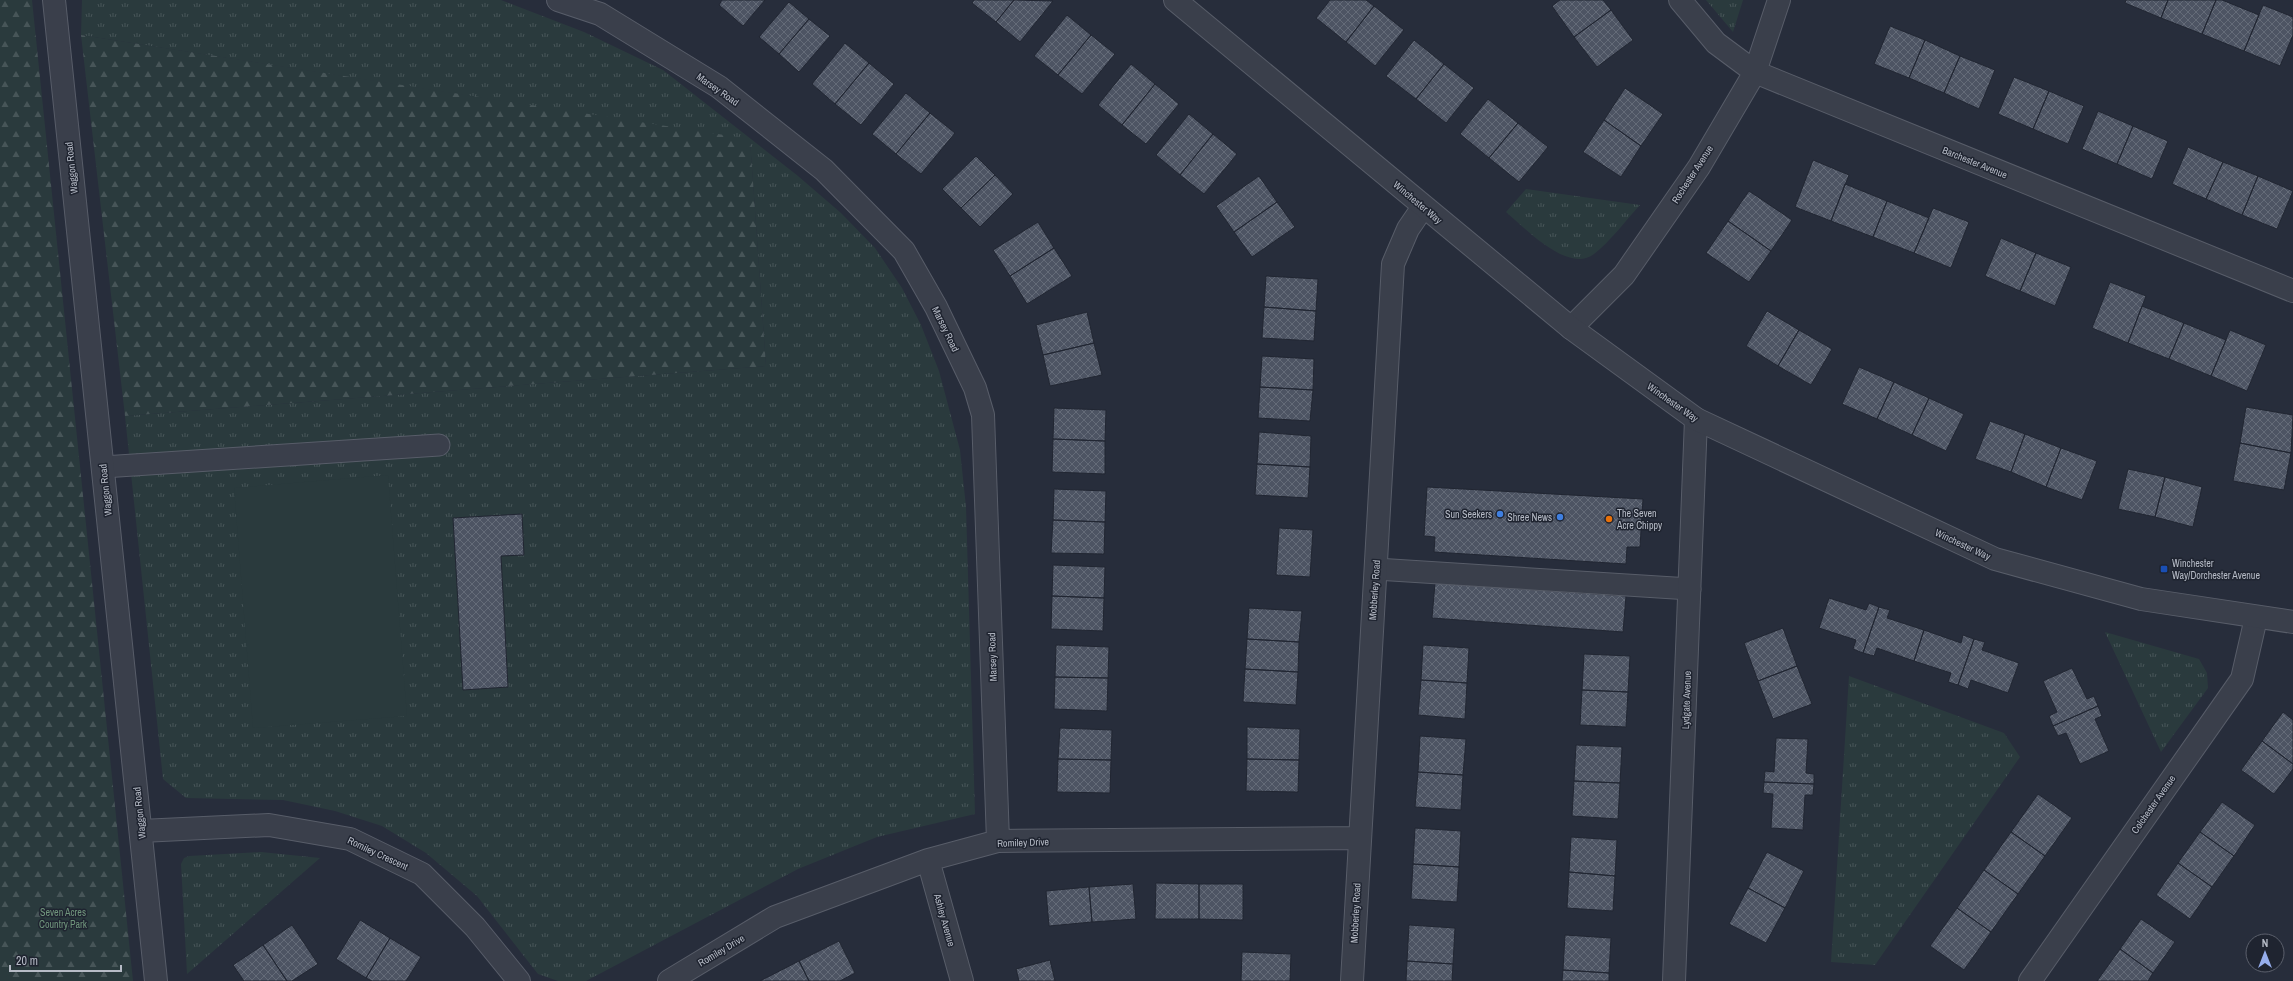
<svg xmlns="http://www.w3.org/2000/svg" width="2293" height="981" font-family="'Archivo Narrow',sans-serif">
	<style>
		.grass { fill: url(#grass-tufts) }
		.forest { fill: url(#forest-firs) }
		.garden { fill: #2a3a3d }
		.building { fill: url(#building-cross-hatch); stroke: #212632 }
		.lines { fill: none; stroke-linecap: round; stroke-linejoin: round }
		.service-casing { stroke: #585d69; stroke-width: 23 }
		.minor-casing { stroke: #585d69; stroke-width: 24 }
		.tertiary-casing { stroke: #585d69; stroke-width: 24 }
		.service { stroke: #3a3f4b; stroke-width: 21 }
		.minor { stroke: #3a3f4b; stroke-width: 22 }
		.tertiary { stroke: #3a3f4b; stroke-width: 22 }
		.shop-dot { fill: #3f7fe0; stroke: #1f2430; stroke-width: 1.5 }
		.food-dot { fill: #e8710a; stroke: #1f2430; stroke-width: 1.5 }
		.transit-dot { fill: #1a4fb4; stroke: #1f2430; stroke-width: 1.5 }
		.labels { text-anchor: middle; stroke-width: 3; stroke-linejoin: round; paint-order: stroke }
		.street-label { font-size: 10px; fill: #b6bbc6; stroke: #1f2430 }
		.poi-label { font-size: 10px; fill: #b6bbc6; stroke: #1f2430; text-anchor: start }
		.park-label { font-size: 10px; fill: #70957c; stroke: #1f2430 }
	</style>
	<defs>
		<pattern id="grass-tufts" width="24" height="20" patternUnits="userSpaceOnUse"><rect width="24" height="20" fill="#2a3a3d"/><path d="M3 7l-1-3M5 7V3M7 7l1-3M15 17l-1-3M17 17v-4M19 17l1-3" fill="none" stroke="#475558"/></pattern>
		<pattern id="forest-firs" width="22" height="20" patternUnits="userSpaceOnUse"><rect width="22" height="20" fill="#2a3a3d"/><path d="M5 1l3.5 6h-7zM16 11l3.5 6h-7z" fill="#475558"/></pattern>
		<pattern id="building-cross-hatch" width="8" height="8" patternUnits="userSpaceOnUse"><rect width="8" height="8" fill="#4d5463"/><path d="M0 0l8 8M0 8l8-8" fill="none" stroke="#646b78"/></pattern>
	</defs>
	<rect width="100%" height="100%" fill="#272d3b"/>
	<path class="grass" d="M82 0H501L584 32 663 70 798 176 841 213 875 248 902 288 921 325 939 371 960 450 966 507 975 814 877 837 798 869 586 981H558L538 974 477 896 426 853 382 826 335 811 283 800 186 798 163 779 125 416 766 366 750 140 81 35Z
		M1706 0H1743L1733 32Z
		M1526 189 1640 205C1627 219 1609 243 1594 254 1568 274 1525 228 1506 212Z
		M2105 632 2199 659 2207 673 2208 688 2161 752Z
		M1849 676 2004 733 2020 757 1875 965 1831 962Z
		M261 852 320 858 187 974 181 864 184 858 189 856Z"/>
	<path class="forest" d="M0 0H32L133 981H0Z
		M81 35 750 139 766 366 125 416Z"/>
	<path class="garden" d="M388 475 407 716 253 728 234 488Z"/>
	<path class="building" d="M722 0H765L743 26 719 5Z
		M974 0H1014L996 22 972 3Z
		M1014 0 1053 1 1020 42 996 22Z
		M1330 0H1366L1374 6 1346 42 1316 18Z
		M1560 0H1603L1611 10 1574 37 1552 6Z
		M2126 0H2168L2161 18 2125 3Z
		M2168 0H2216L2202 34 2161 18Z
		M2216 0H2222L2259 15 2244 51 2202 34Z
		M789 2 809 19 779 54 759 37Z
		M2263 5 2293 17V35L2280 66 2244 51Z
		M1374 6 1404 30 1375 66 1346 42Z
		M1611 10 1633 40 1597 67 1574 37Z
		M1067 15 1091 35 1058 75 1034 56Z
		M809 19 830 36 799 72 779 54Z
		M1890 26 1925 40 1909 78 1874 64Z
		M1091 35 1115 54 1082 94 1058 75Z
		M1414 40 1444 64 1416 99 1386 76Z
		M1925 40 1960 56 1944 93 1909 78Z
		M845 43 869 63 835 104 812 84Z
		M1960 56 1995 70 1979 109 1944 93Z
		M869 63 894 84 861 125 835 104Z
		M1131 64 1155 84 1122 125 1098 105Z
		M1444 64 1474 88 1446 123 1416 99Z
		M2014 77 2049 91 2033 129 1998 114Z
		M1155 84 1179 104 1146 144 1122 125Z
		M1625 88 1663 114 1641 146 1604 120Z
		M2049 91 2084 106 2068 144 2033 129Z
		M906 93 930 113 896 154 872 134Z
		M1488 99 1518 123 1489 158 1460 134Z
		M2098 111 2133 126 2117 164 2082 149Z
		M930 113 955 133 921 174 896 154Z
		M1189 114 1213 134 1180 175 1156 155Z
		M1604 120 1641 146 1621 177 1583 152Z
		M1518 123 1548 147 1519 182 1489 158Z
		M2133 126 2168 141 2152 179 2117 164Z
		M1213 134 1237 154 1204 194 1180 175Z
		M2188 147 2223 162 2206 199 2172 184Z
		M976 156 995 175 961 208 942 189Z
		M1813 160 1849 175 1831 221 1795 207Z
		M2223 162 2258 176 2242 215 2206 199Z
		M995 175 1013 194 980 227 961 208Z
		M1259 176 1277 202 1234 232 1216 206Z
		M2258 176 2293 191 2277 229 2242 215Z
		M1845 184 1887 201 1873 237 1831 221Z
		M1749 191 1792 220 1771 251 1728 221Z
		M1887 201 1929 218 1914 253 1873 237Z
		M1277 202 1295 227 1252 257 1234 232Z
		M1933 208 1969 222 1951 268 1914 253Z
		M1728 221 1771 251 1749 282 1706 253Z
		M1038 222 1054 248 1010 276 993 250Z
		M2001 238 2036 253 2020 291 1985 276Z
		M1054 248 1072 276 1027 304 1010 276Z
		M2036 253 2071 267 2055 306 2020 291Z
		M1266 276 1318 279 1316 311 1264 307Z
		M2110 282 2146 296 2128 343 2092 328Z
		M2142 306 2184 323 2169 359 2128 343Z
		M1264 307 1316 311 1314 341 1262 338Z
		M1767 311 1799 330 1778 366 1746 346Z
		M1087 312 1094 343 1043 355 1036 325Z
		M2184 323 2226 340 2211 376 2169 359Z
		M1799 330 1832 349 1811 385 1778 366Z
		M2230 330 2266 345 2247 391 2211 376Z
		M1094 343 1102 375 1050 386 1043 355Z
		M1262 356 1314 359 1313 390 1260 387Z
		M1859 367 1894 382 1877 419 1842 404Z
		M1894 382 1929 398 1912 435 1877 419Z
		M1260 387 1313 390 1310 421 1258 418Z
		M1929 398 1964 414 1946 451 1912 435Z
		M2246 407 2293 415 2291 453 2240 443Z
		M1054 408 1106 410 1105 441 1053 439Z
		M1990 421 2025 434 2011 472 1975 459Z
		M1259 432 1311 436 1310 467 1257 464Z
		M2025 434 2061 448 2046 487 2011 472Z
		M1053 439 1105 441V474L1052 472Z
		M2240 443 2291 453 2284 490 2233 481Z
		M2061 448 2097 461 2082 500 2046 487Z
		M1257 464 1310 467 1308 498 1255 495Z
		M2128 469 2165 477 2155 517 2118 509Z
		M2165 477 2202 487 2193 527 2155 517Z
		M1427 487 1643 499 1640 547H1627L1626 564 1434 552 1435 537 1424 536Z
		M1054 489 1106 491 1105 522 1053 520Z
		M522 514 524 555 501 556 508 687 463 690 453 518Z
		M1053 520 1105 522 1104 554 1051 553Z
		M1279 528 1313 530 1310 577 1276 575Z
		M1053 565 1105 567 1104 598 1052 596Z
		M1435 583 1626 596 1623 632 1432 618Z
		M1052 596 1104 598 1103 631 1051 629Z
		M1829 598 1866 610 1869 603 1879 607 1863 653 1853 649 1856 640 1819 628Z
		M1879 607 1890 610 1887 618 1924 630 1914 661 1877 648 1874 656 1863 653Z
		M1249 608 1302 611 1299 642 1247 639Z
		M1783 628 1797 666 1758 681 1744 643Z
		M1924 630 1961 643 1963 635 1974 639 1958 685 1948 682 1951 673 1914 661Z
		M1247 639 1299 642 1298 672 1245 669Z
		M1974 639 1985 642 1982 650 2019 663 2008 693 1971 680 1968 689 1958 685Z
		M1056 645 1109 647 1108 678 1055 677Z
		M1423 645 1469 648 1467 683 1421 680Z
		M1584 654 1630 656 1628 692 1582 690Z
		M1797 666 1812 704 1773 719 1758 681Z
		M2072 668 2087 699 2094 696 2098 706 2053 726 2049 716 2057 712 2043 681Z
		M1245 669 1298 672 1296 705 1243 702Z
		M1055 677 1108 678 1107 711 1054 709Z
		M1421 680 1467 683 1465 719 1418 715Z
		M1582 690 1628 692 1626 727 1580 725Z
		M2098 706 2102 716 2095 719 2109 751 2080 764 2066 733 2058 736 2053 726Z
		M2283 712 2293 720V764L2262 741Z
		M1247 727 1300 729 1299 760 1247 759Z
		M1060 728 1112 730 1111 760 1058 759Z
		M1420 736 1466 739 1463 775 1418 772Z
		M1776 738 1808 739 1806 773 1814 774V784L1764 782 1765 771 1774 772Z
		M2262 741 2293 764V769L2274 794 2241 770Z
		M1576 745 1622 747 1620 783 1574 781Z
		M1058 759 1111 760 1110 793 1057 792Z
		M1247 759 1299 760 1298 792 1246 791Z
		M1418 772 1463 775 1461 810 1415 807Z
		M1574 781 1620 783 1618 819 1572 816Z
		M1764 782 1814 784 1813 795H1805L1803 830 1771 828 1773 794 1763 793Z
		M2038 794 2072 818 2045 856 2011 832Z
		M2222 802 2255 825 2234 856 2200 832Z
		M1415 828 1461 831 1459 867 1413 864Z
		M2011 832 2045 856 2018 894 1984 870Z
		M2200 832 2234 856 2212 887 2178 863Z
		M1571 837 1617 840 1615 876 1569 872Z
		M1767 852 1804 871 1785 908 1748 888Z
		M2178 863 2212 887 2190 919 2156 895Z
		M1413 864 1459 867 1457 902 1411 899Z
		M1984 870 2018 894 1991 932 1957 908Z
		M1569 872 1615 876 1613 911 1567 908Z
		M1156 883 1199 884V919H1155Z
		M1133 884 1136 919 1092 922 1089 887Z
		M1199 884H1243V920L1199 919Z
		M1089 887 1092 922 1049 926 1046 891Z
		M1748 888 1785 908 1766 943 1729 924Z
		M1957 908 1991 932 1964 970 1930 946Z
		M2141 919 2175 942 2153 973 2120 949Z
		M360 920 390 938 366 978 336 959Z
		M292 925 318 964 292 981H287L263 945Z
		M1409 925 1455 928 1453 964 1407 961Z
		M1565 935 1611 938 1609 973 1563 970Z
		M390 938 421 957 406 981H372L366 978Z
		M839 941 855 973 840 981H809L799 961Z
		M263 945 287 981H244L233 965Z
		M2120 949 2153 973 2148 981H2097Z
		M1242 952 1291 954 1290 981H1241Z
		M1050 960 1055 981H1019L1016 969Z
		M799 961 809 981H760Z
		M1407 961 1453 964 1452 981H1406Z
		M1563 970 1609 973V981H1562Z"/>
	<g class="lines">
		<g class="service-casing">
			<path id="service" d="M103 467 439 445
				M1376 569 1690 589"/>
		</g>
		<g class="minor-casing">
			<path id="minor" d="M54 0 156 981
				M558 0 600 14 719 87 824 170 904 251 936 307 975 388 983 415 998 841
				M1680 0 1716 43 1755 72 2293 291
				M1571 328 1624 275 1699 167 1755 72 1779 0
				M141 831 269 825 350 839 422 874 475 927 519 981
				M928 860 962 981
				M669 981 775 917 928 860 998 841 1359 838
				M1352 981 1393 264 1408 229 1423 207
				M1674 981 1696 419
				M2030 981 2242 679 2256 618"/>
		</g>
		<g class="tertiary-casing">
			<path id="tertiary" d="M1175 0 1571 328 1696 419 1995 559 2141 599 2293 622"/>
		</g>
		<use href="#service" class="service"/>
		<use href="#minor" class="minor"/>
		<use href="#tertiary" class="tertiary"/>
	</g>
	<g class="shop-dot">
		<circle cx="1500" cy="514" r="4"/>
		<circle cx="1560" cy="517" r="4"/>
	</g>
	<circle class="food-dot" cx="1609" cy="519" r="4"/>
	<rect class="transit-dot" x="2160" y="565" width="8" height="8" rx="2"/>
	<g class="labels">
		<g class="street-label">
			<text transform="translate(718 89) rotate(35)" y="4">Marsey Road</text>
			<text transform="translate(1975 162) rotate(22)" y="4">Barchester Avenue</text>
			<text transform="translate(71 168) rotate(-96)" y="4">Waggon Road</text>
			<text transform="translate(1692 174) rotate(-57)" y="4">Rochester Avenue</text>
			<text transform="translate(1418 202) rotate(40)" y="4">Winchester Way</text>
			<text transform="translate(946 329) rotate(64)" y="4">Marsey Road</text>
			<text transform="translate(1673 402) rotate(35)" y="4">Winchester Way</text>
			<text transform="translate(105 490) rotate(-96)" y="4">Waggon Road</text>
			<text transform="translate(1963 544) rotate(25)" y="4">Winchester Way</text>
			<text transform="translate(1374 590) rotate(-86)" y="4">Mobberley Road</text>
			<text transform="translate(992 657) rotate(-92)" y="4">Marsey Road</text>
			<text transform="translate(1686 700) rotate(-88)" y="4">Lydgate Avenue</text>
			<text transform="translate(2153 804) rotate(-55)" y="4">Colchester Avenue</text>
			<text transform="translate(139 813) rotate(-96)" y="4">Waggon Road</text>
			<text transform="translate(1023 842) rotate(-2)" y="4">Romiley Drive</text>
			<text transform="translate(378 853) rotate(25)" y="4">Romiley Crescent</text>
			<text transform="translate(1355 913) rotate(-87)" y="4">Mobberley Road</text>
			<text transform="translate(945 920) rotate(74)" y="4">Ashley Avenue</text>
			<text transform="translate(721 950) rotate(-31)" y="4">Romiley Drive</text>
		</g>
		<g class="poi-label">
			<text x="1617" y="517">The Seven<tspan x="1617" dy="12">Acre Chippy</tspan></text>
			<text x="1492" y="518" text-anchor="end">Sun Seekers</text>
			<text x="1552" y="521" text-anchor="end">Shree News</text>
			<text x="2172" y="567">Winchester<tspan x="2172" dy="12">Way/Dorchester Avenue</tspan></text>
		</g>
		<g class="park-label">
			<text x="63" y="916">Seven Acres<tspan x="63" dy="12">Country Park</tspan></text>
		</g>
	</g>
	<g transform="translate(2265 953)"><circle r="19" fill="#1f2430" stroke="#5b606c"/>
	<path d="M0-3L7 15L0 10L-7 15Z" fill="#96aeec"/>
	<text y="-6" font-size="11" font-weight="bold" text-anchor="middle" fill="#b6bbc6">N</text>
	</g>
	<path d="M10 965v6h111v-6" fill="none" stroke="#b6bbc6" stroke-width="2"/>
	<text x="16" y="965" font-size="12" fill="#b6bbc6" stroke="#1f2430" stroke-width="3" paint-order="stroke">20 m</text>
</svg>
